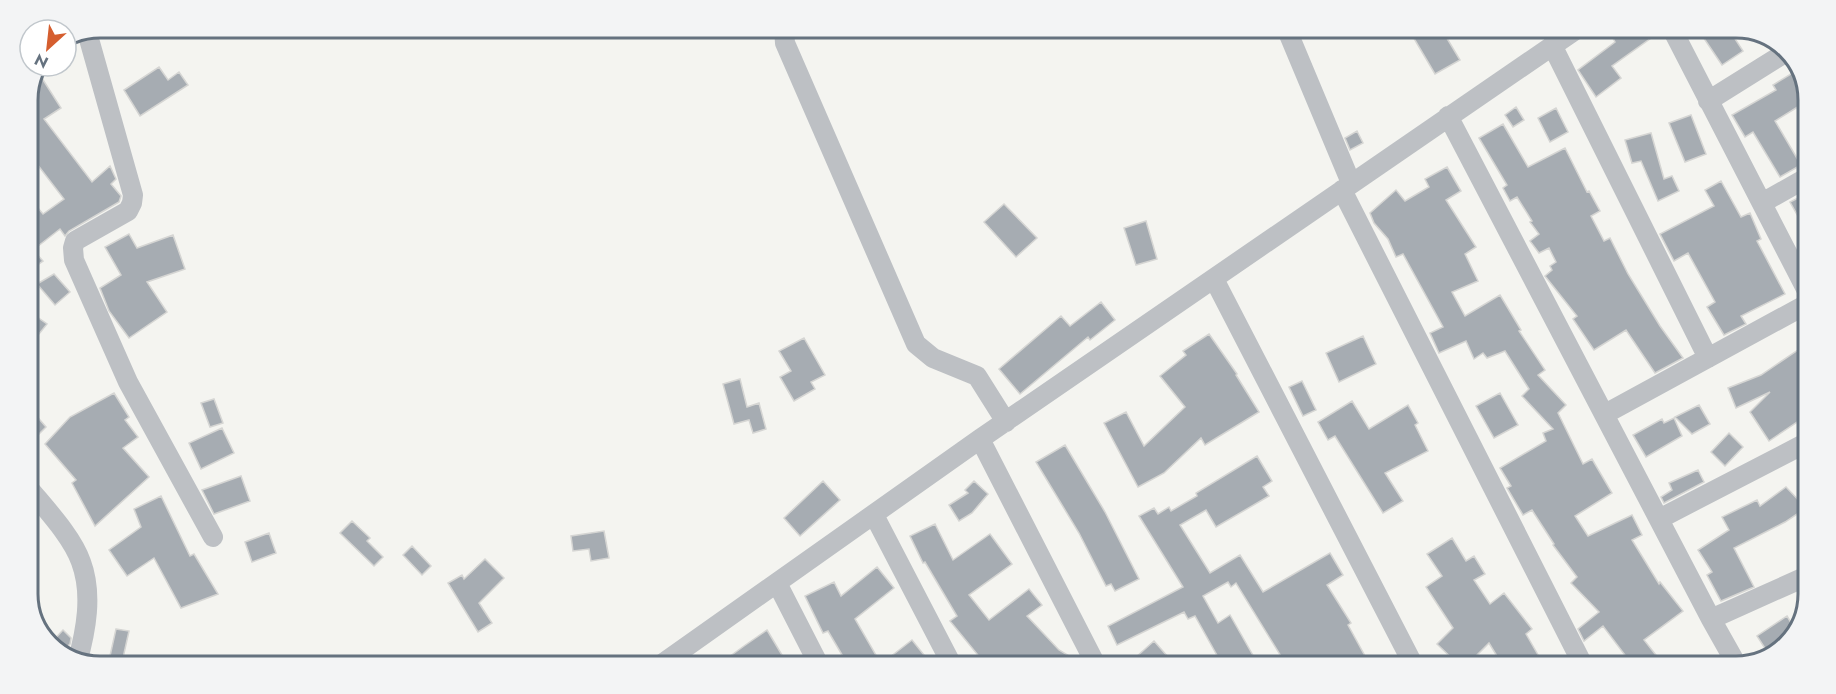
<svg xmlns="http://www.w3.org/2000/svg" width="1836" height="694" font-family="Jost,sans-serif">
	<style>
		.building { fill: #a6acb2; stroke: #d5d5d3; stroke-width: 1.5 }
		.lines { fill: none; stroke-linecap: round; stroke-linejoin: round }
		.minor { stroke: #bdc0c4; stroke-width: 20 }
		.rim { fill: none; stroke: #65727f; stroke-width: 3 }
	</style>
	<rect width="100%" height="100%" fill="#f4f4f0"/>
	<path class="building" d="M1409 30H1442L1460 60 1435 74Z
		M1623 31H1661L1612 66 1621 78 1596 97 1578 70 1615 42 1613 38Z
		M1699 31H1730L1743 51 1722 65Z
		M159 67 168 80 179 72 188 85 140 116 124 90Z
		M1799 69 1809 94V100L1775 121 1801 165 1780 177 1753 132 1745 137 1732 115 1776 90 1773 85Z
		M38 72 61 108 44 119 92 182 110 166 116 179 111 184 121 196 119 202 69 231 65 236 60 229 33 250 43 261 27 272V195L43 214 64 199 27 151V95Z
		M1516 107 1524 120 1513 127 1505 115Z
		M1556 108 1568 132 1550 142 1538 118Z
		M1691 115 1706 154 1685 162 1669 123Z
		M1503 124 1528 167 1565 148 1587 192 1589 191 1600 211 1591 216 1604 241 1610 238 1628 274 1660 326 1683 358 1655 373 1626 330 1594 350 1573 319 1577 316 1545 276 1552 270 1550 266 1556 262 1549 248 1539 253 1530 241 1539 234 1530 222 1532 221 1517 197 1510 201 1503 188 1507 185 1479 138Z
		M1357 131 1363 143 1350 150 1345 138Z
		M1651 133 1664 179 1672 176 1679 191 1658 201 1641 161 1632 163 1625 140Z
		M1447 167 1461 191 1446 200 1476 247 1465 254 1478 281 1452 292 1465 316 1500 295 1521 330 1519 331 1545 370 1538 375 1566 405 1558 413 1583 464 1592 459 1612 493 1575 516 1588 536 1632 515 1642 535 1632 540 1659 584 1660 582 1683 611 1644 640 1659 659 1649 667H1617L1628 659 1603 626 1584 641 1578 629 1599 612 1571 583 1577 577 1553 545 1554 544 1532 510 1523 515 1507 488 1511 486 1500 468 1546 441 1543 433 1553 429 1522 396 1529 389 1505 351 1487 358 1483 353 1474 359 1466 341 1439 353 1430 333 1443 327 1403 254 1396 257 1388 239 1374 223 1370 213 1396 190 1405 201 1429 187 1425 179Z
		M1721 181 1741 217 1750 213 1761 239 1757 241 1785 294 1741 316 1746 324 1724 335 1707 307 1715 302 1688 253 1674 261 1660 234 1714 206 1705 190Z
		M1808 193V234L1790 202Z
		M1004 204 1037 238 1016 257 984 222Z
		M1146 221 1157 259 1136 265 1124 228Z
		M129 234 137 248 173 235 185 269 147 282 167 312 129 338 109 311 100 288 121 275 105 247Z
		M54 274 70 292 55 305 37 284Z
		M1101 302 1115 320 1090 340 1088 337 1020 394 999 369 1061 316 1070 326Z
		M27 310 47 324 39 334 27 341Z
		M1209 334 1237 374 1236 375 1259 412 1205 445 1201 438 1164 473 1138 487 1104 423 1126 412 1144 446 1185 407 1160 376 1186 355 1183 351Z
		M1363 336 1376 364 1339 382 1326 353Z
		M804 338 825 375 811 382 815 389 794 401 780 377 791 371 779 351Z
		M1801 348 1807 357V376L1799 381 1807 391 1806 416 1769 441 1750 412 1770 392 1736 408 1728 388 1761 375Z
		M740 379 747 407 759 403 766 429 753 433 749 420 734 424 723 384Z
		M1302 381 1316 410 1303 416 1289 387Z
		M114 393 129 417 125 420 138 437 123 448 149 477 95 526 72 483 76 480 45 444 70 417Z
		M1500 393 1518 425 1494 438 1476 406Z
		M214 399 223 423 210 427 201 403Z
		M1352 401 1369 429 1408 405 1418 423 1415 425 1428 451 1385 473 1403 501 1383 513 1335 436 1328 440 1318 422Z
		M27 405 46 427 27 446Z
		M1699 405 1710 424 1692 434 1675 417Z
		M1674 418 1682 436 1646 457 1633 435 1662 419 1664 423Z
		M222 428 234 453 201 469 189 443Z
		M1729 433 1743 447 1725 466 1711 452Z
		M1065 445 1105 512 1139 579 1115 591 1111 584 1106 586 1079 533 1036 462Z
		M1257 456 1272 481 1263 487 1269 496 1216 527 1206 510 1180 525 1210 573 1240 555 1263 592 1330 553 1343 575 1327 585 1351 623 1348 625 1365 656 1347 666H1287L1236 583 1231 587 1228 582 1203 596 1218 623 1230 615 1259 666H1223L1195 616 1188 619 1184 612 1117 645 1108 626 1183 587 1139 516 1154 508 1158 514 1169 507 1171 511 1197 496 1196 493Z
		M1698 470 1704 482 1664 503 1661 497 1672 490 1669 483Z
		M241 476 250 501 214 514 202 490Z
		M823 481 840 500 800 536 784 518Z
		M974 481 988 494 972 513 959 521 949 505 968 493 965 490Z
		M1786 487 1806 508 1785 522 1734 548 1754 587 1721 601 1707 575 1712 572 1698 550 1729 530 1722 517 1757 500 1760 506Z
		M161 496 190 556 194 554 218 594 181 608 154 558 127 576 109 550 141 527 134 509Z
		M352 521 370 538 367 541 383 557 374 566 340 533Z
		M935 524 953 560 990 534 1012 564 969 595 989 620 1029 589 1042 605 1027 616 1059 650 1081 663 1083 665H986L950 621 957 616 925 562 923 563 910 536Z
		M604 531 609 558 591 561 589 549 573 551 571 536Z
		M269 533 276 553 252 562 245 542Z
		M1452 538 1466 561 1474 556 1485 574 1474 580 1490 604 1504 593 1532 629 1526 634 1545 667 1503 666 1489 643 1466 666H1460L1437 644 1453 628 1426 587 1442 576 1427 554Z
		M412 546 431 566 422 575 403 555Z
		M485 559 504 578 479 603 492 623 478 632 448 583 462 575 464 579Z
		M877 567 894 588 855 619 881 664 912 640 932 665H848L828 631 823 633 805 596 834 582 841 596Z
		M1787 616 1796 631 1780 652 1770 656 1757 636Z
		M116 629 129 631 123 658 110 656Z
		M63 630 71 638 70 644 61 652 50 644Z
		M767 630 788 665H718L744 646Z
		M1154 641 1176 666H1126Z"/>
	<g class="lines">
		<path class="minor" d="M784 29 785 43 916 344 933 358 977 376 1006 422
			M1287 30 1351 183
			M1673 31 1807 291
			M87 32 133 195 132 203 128 211 75 241 73 248 74 260 128 382 213 537
			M1552 45 1708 358
			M1708 101 1788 51
			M1448 116 1711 619 1738 667
			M1342 190 1584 667
			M1762 203 1808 177
			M1214 279 1414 666
			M1605 414 1807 304
			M980 439 1096 665
			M27 486C45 508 72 536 81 562 93 594 86 631 77 663
			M874 515 952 665
			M1659 519 1806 443
			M777 583 819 665
			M1711 619 1805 577
			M662 664 980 439 1574 31"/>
	</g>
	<path d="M0 0H1836V694H0ZM100 38H1736A62 62 0 0 1 1798 100V594A62 62 0 0 1 1736 656H100A62 62 0 0 1 38 594V100A62 62 0 0 1 100 38Z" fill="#f3f4f5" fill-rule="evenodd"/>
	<path class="rim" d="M100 38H1736A62 62 0 0 1 1798 100V594A62 62 0 0 1 1736 656H100A62 62 0 0 1 38 594V100A62 62 0 0 1 100 38Z"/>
	<g transform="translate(48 48) rotate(207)"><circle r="28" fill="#ffffff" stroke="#c1c7cc" stroke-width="1.5"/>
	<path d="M0-4.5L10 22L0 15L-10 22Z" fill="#d55e2f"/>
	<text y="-9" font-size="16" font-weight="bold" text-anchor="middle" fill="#65727f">N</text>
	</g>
</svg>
